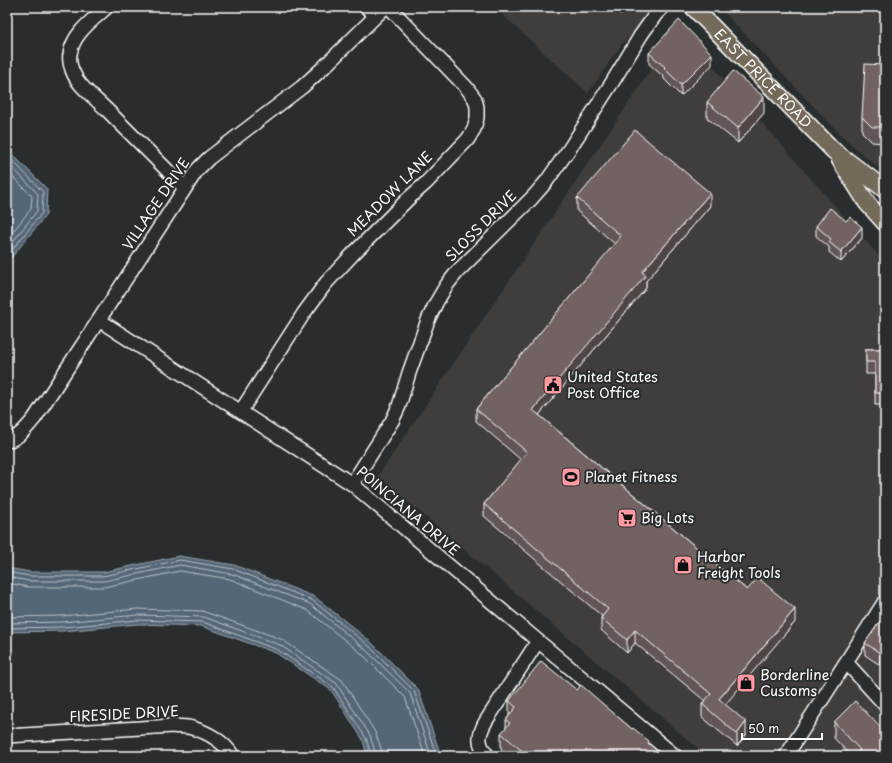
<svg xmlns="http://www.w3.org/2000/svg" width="892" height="763" font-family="'Playpen Sans',sans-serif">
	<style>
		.built { fill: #403d3e }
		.water { fill: #546676; stroke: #98a3ad }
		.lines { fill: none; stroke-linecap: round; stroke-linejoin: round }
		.shore { stroke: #bbc2c8; stroke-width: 1 }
		.minor-casing { stroke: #fff; stroke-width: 16 }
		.major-casing { stroke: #fff; stroke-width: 19 }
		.minor { stroke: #2a2d2e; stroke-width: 13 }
		.major { stroke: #736b5a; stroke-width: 16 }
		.wall { fill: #625554; stroke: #fff }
		.shaded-wall { fill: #504545; stroke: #fff }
		.building { fill: #726362; stroke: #fff }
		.labels { text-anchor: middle; stroke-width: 4; stroke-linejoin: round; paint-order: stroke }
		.street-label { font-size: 14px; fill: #fff; stroke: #2a2d2e }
		.poi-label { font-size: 14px; fill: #fff; stroke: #2a2d2e; text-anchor: start }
	</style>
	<rect width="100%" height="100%" fill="#2a2d2e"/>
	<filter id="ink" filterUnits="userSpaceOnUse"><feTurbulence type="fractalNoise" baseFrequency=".025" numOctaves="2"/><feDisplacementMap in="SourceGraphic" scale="8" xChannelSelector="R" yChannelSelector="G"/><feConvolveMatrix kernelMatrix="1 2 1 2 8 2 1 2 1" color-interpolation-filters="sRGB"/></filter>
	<g filter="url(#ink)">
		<path class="built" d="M494 7H660L621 45 588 93Z
			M719 7H885V174L840 134Z
			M679 28 885 263V756H707L378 476Z"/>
		<path class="water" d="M7 149 47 189 46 215 11 258 7 262Z
			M179 556 234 565 315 597 371 642 418 689 441 756H367L363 740 331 690 276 653 201 626 138 624 63 631 7 632V568L30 572H103Z"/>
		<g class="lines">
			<path class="shore" d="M7 155 43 192 42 213 7 256
				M7 162 38 194 37 211 7 249
				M7 171 32 196 31 209 7 239
				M7 572 29 576H103L180 560 233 569 312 600 368 645 414 691 437 756
				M7 577 29 581H104L180 565 232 574 310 604 365 649 410 693 431 756
				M7 583 29 587H104L180 571 230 579 307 610 361 653 405 697 425 756
				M7 617 62 616 137 609 202 611 281 639 342 680 375 732 382 751V756
				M7 623 62 622 138 615 204 617 280 645 336 683 370 735 376 756
				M7 628 63 627 138 620 203 622 278 650 333 687 366 738 371 756"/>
			<g class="minor-casing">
				<path id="minor" d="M107 7C93 20 73 33 70 54 68 64 74 77 81 85 89 94 100 103 109 112 134 137 160 163 185 188
					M366 7 376 16
					M99 320 352 484 538 641 675 756
					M241 411 304 313 326 283 352 255 409 198 426 183 468 139 474 129 477 118V107L475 99 466 87 389 7
					M7 441C19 438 26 428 34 419L197 170 209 158 302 87 324 67 385 7
					M352 484 392 421 399 406 409 373 428 320 436 303 446 286 458 271 532 198 546 182 570 148 613 81 641 35 656 14 663 7
					M846 662 885 705
					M7 736 173 726C179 727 186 726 192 728 208 732 224 742 233 756
					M488 756C477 744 478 735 486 721L538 641
					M786 756 885 601"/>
			</g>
			<g class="major-casing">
				<g id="major">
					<path id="s1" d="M693 7 834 151 879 185 885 190"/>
					<path d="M840 160 867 203 885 223"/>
				</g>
			</g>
			<use href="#minor" class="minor"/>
			<use href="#major" class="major"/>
		</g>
		<path class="wall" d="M613 7H628L621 15Z
			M649 53 712 65 681 96 664 79V77L649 64Z
			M885 65V143L872 142 862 132V117Z
			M707 102 764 113 738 143 707 118Z
			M577 198 710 206 646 281V288L539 415 747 590 795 622 725 704 746 735 737 746 702 717V704L705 701 635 643 627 653 601 630V618L602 616 484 516V504L521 460 476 421V409L615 244 577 211Z
			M816 226 862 238 841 262 829 252V247L816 236Z
			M866 349H885V405H875V374H866Z
			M885 614V657L880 665 865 655V643Z
			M577 690 649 745 663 756H510L501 749V733L506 728V720L509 716V701Z
			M834 722 885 756H851L834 738Z"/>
		<path class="shaded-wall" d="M621 7H628L621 15Z
			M712 54V65L681 96V85Z
			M764 97V113L738 143V128Z
			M710 193V206L646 281V288L533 422V410L642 272Z
			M862 227V238L841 262V252Z
			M795 609V622L719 712V699Z
			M635 630V643L627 653V640Z
			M885 645V657L880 665V653Z
			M746 722V735L737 746V734Z"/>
		<path class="building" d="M679 20 712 54 681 85 664 68 665 67 649 53Z
			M865 64 885 65V127H872L862 117Z
			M733 71 764 97 738 128 707 102Z
			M635 130 710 193 642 272 646 275 533 410 747 590 758 578 795 609 719 699 746 722 737 734 702 704 711 694 635 630 627 640 601 618 608 609 484 504 527 452 476 409 621 236 577 198Z
			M830 208 846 221 850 217 862 227 841 252 829 242 831 239 816 226Z
			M866 349H885V393H875V362H866Z
			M885 614V645L880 653 865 643Z
			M541 661 577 690 581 685 632 729 633 728 649 741 648 743 663 756H528L501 733 510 723 506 720 516 707 509 701Z
			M855 701 885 732V756H854L860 750 834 722Z"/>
	</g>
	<defs>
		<g id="civic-square" transform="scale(1)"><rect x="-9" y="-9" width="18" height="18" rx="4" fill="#ff9aa2" stroke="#2a2d2e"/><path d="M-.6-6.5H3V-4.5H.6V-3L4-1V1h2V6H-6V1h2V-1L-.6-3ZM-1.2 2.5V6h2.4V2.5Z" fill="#111"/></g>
		<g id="stadium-square" transform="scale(1)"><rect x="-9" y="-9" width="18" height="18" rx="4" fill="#ff9aa2" stroke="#2a2d2e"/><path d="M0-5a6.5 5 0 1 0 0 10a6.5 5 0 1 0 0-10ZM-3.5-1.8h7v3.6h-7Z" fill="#111"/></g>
		<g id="supermarket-square" transform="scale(1)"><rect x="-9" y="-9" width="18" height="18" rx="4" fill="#ff9aa2" stroke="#2a2d2e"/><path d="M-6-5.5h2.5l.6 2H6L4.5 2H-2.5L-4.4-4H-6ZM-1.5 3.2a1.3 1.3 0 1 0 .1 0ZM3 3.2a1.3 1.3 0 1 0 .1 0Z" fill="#111"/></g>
		<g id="shop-square" transform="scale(1)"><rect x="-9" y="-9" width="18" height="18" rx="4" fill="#ff9aa2" stroke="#2a2d2e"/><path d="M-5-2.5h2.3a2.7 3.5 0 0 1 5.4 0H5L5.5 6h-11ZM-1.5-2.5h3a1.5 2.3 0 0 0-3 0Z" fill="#111"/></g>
	</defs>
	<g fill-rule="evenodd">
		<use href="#civic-square" x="553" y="385"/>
		<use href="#stadium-square" x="571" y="477"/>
		<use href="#supermarket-square" x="627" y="518"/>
		<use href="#shop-square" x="683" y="565"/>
		<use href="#shop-square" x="746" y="683"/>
	</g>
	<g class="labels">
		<g class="street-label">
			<text dy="5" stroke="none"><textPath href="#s1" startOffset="100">EAST PRICE ROAD</textPath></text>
			<text transform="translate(390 194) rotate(-45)" y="5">MEADOW LANE</text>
			<text transform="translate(156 204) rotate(-56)" y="5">VILLAGE DRIVE</text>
			<text transform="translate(481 226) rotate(-45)" y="5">SLOSS DRIVE</text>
			<text transform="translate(408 511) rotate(40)" y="5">POINCIANA DRIVE</text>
			<text transform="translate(124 714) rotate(-3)" y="5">FIRESIDE DRIVE</text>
		</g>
		<g class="poi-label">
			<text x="567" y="382">United States<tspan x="567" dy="16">Post Office</tspan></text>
			<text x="585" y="482">Planet Fitness</text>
			<text x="641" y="523">Big Lots</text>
			<text x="697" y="562">Harbor<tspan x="697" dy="16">Freight Tools</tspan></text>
			<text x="760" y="680">Borderline<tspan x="760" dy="16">Customs</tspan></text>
		</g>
	</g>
	<rect width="892" height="763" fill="none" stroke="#2a2d2e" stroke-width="24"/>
	<rect x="12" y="12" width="868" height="739" fill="none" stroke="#fff" stroke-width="1.5" filter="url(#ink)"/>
	<path d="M742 733v6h80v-6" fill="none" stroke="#ffffff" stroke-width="2"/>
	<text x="748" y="733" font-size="12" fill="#ffffff" stroke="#2a2d2e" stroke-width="3" paint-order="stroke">50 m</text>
</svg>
